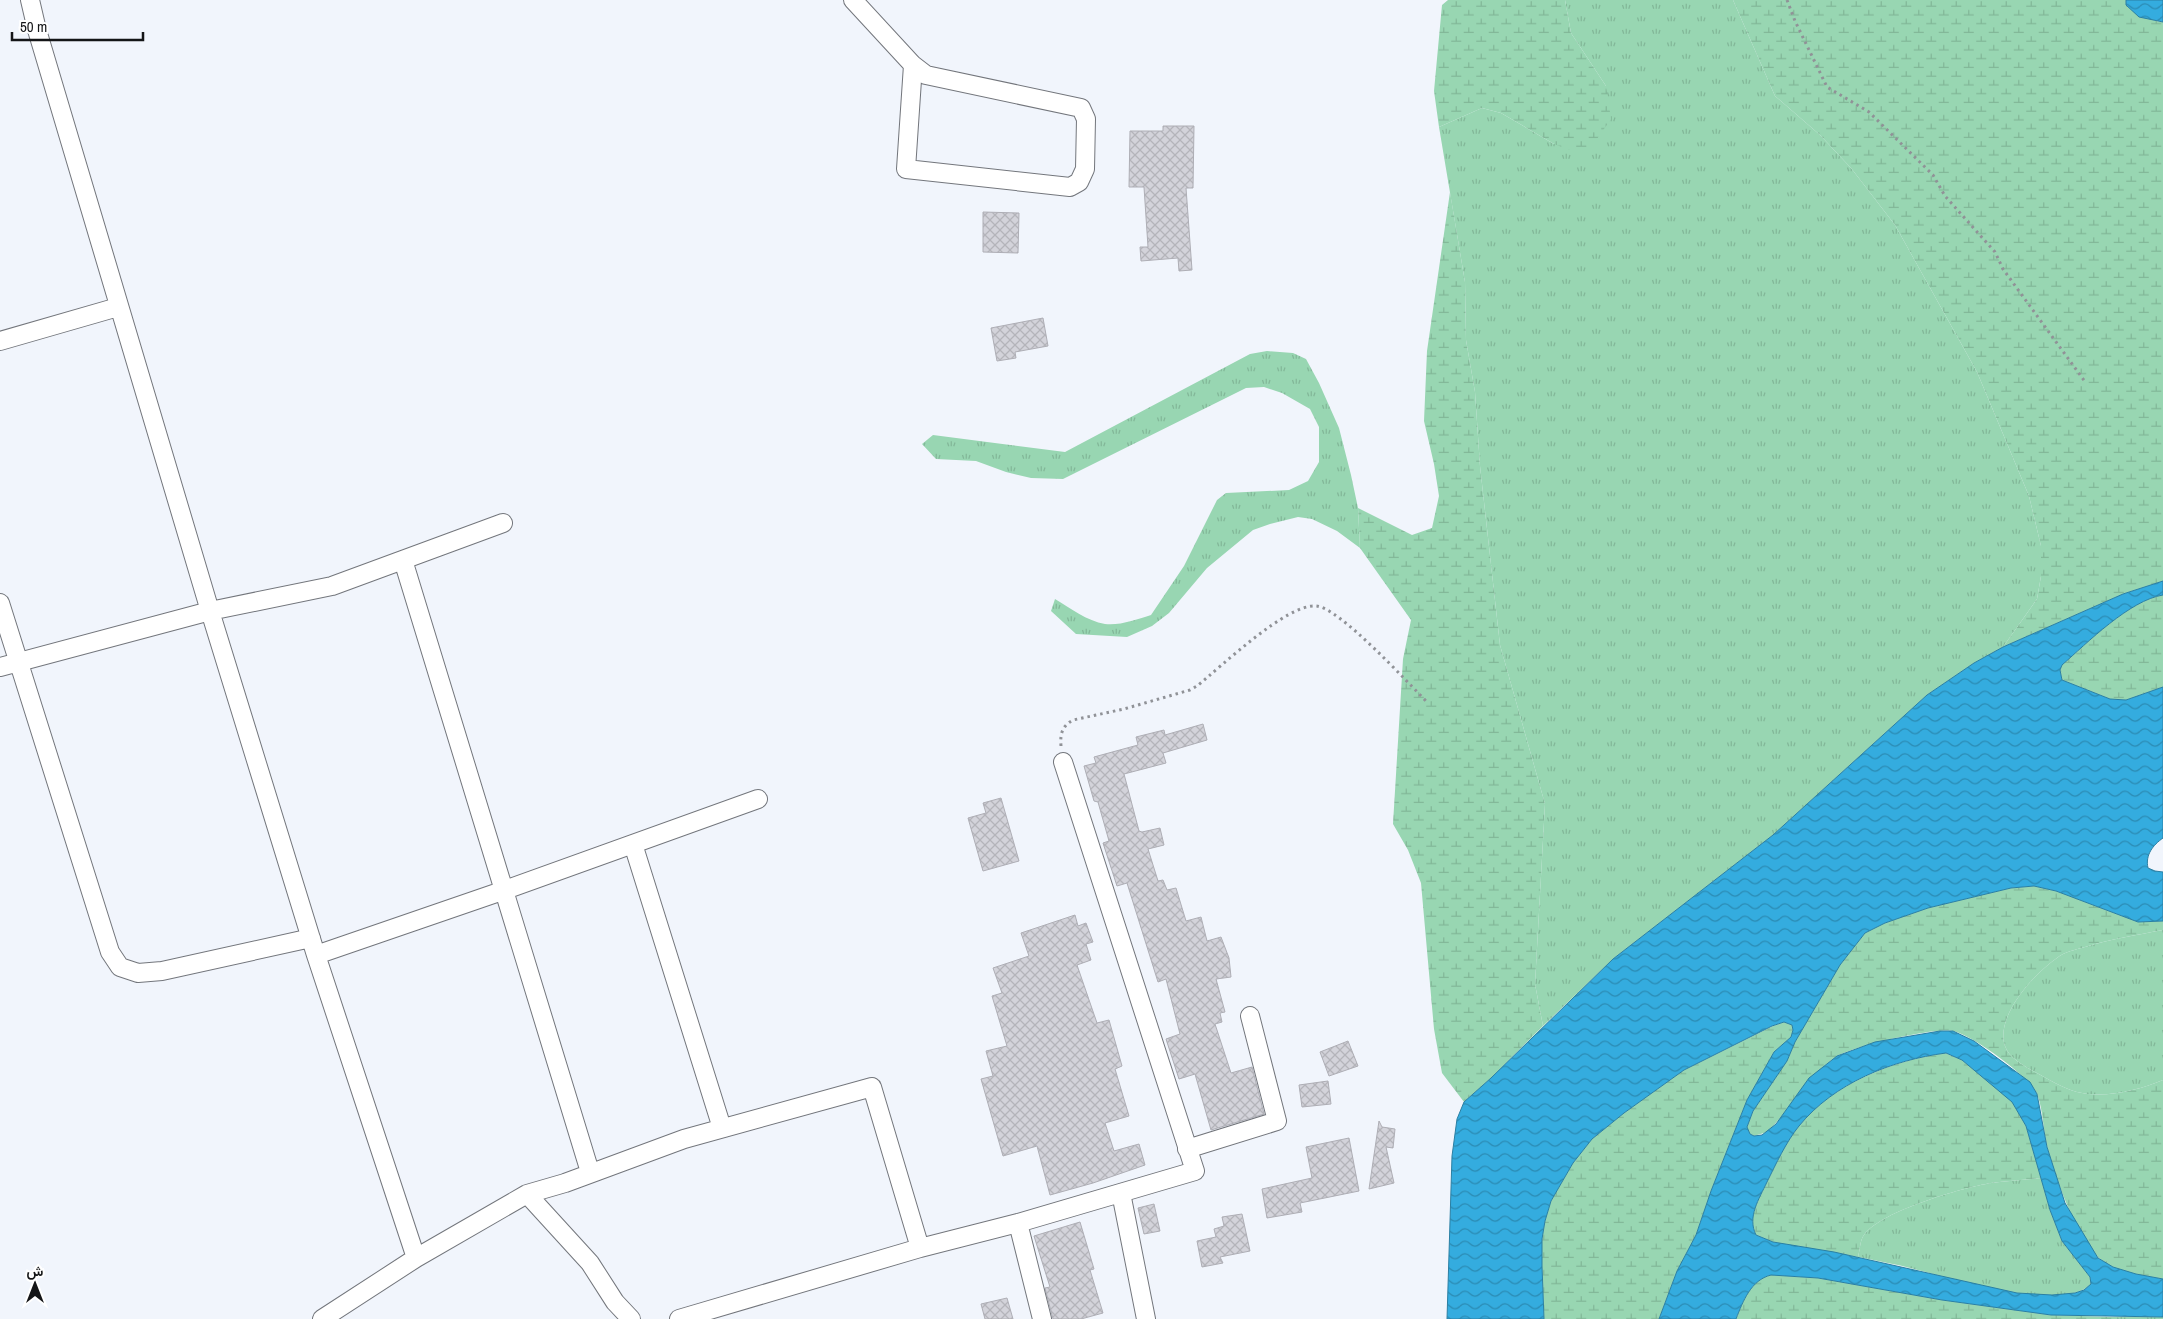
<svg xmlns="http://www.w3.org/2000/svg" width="2163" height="1319" font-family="'Archivo Narrow',Vazirmatn,sans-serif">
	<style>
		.grass { fill: url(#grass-tufts) }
		.wetland { fill: url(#wetland-marsh) }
		.water { fill: url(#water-waves); stroke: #2a7fa3; fill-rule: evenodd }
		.building { fill: url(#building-cross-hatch); stroke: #aeaeb5 }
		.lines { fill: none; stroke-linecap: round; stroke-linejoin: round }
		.minor-casing { stroke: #73767c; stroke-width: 20 }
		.path { stroke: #909297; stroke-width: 3; stroke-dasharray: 2.5 4; stroke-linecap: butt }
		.minor { stroke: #fff; stroke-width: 18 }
	</style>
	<defs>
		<pattern id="grass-tufts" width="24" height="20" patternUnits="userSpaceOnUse" patternTransform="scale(1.25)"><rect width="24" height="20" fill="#98d6b2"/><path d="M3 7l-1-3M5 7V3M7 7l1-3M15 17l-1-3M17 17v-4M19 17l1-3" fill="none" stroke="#82b798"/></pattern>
		<pattern id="wetland-marsh" width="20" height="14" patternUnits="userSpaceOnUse" patternTransform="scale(1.25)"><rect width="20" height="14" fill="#98d6b2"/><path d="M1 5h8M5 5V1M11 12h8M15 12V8" fill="none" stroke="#82b798"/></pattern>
		<pattern id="water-waves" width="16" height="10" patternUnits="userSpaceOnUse" patternTransform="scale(1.25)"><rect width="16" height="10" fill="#34acdf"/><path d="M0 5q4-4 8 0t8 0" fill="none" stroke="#2b8bb4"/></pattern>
		<pattern id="building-cross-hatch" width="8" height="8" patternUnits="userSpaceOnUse" patternTransform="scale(1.25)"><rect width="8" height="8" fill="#d3d3da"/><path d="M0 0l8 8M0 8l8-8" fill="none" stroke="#b4b4ba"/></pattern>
	</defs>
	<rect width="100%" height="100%" fill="#f1f5fc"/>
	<path class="grass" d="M1565 0H1733L1775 96 1820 135 1851 168 1895 225 1977 372 2029 496 2041 546V576L2037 599 2003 647 1974 663 1927 695 1773 835 1613 959 1543 1026 1535 984 1545 804 1500 645 1480 466 1475 392 1466 340 1465 282 1439 127 1482 108 1501 113 1554 144 1606 86 1571 33Z
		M1267 351 1293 353 1306 359 1319 383 1339 428 1351 475 1358 508 1360 548 1337 531 1312 519 1298 517 1270 524 1253 530 1207 568 1169 613 1152 626 1127 637 1076 634 1051 611 1055 599C1070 608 1087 621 1105 624 1119 626 1138 619 1151 615L1184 566 1217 500 1226 493 1289 490 1308 481 1319 462V427L1310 409 1282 393 1264 387 1246 388 1063 479 1031 478 1006 472 976 461 936 459 922 444 933 435 1065 452 1250 354Z
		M2163 930V1080C2139 1090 2104 1099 2077 1092 2062 1088 2047 1078 2033 1071 2023 1065 2009 1058 2005 1046 1994 1015 2039 968 2063 954 2069 951 2078 949 2085 947 2110 939 2137 935 2163 930Z
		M2041 1178 2050 1210 2062 1241 2090 1277 2091 1284C2062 1314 1951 1278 1914 1269 1896 1264 1877 1261 1858 1257 1860 1250 1860 1240 1864 1235 1881 1211 1962 1188 1991 1183 2008 1181 2025 1180 2041 1178Z
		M2112 1317H2163V1319H2112Z"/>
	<path class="wetland" d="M1448 0H1565L1571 33 1606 86 1611 119 1585 156 1554 144 1501 113 1482 108 1439 127 1434 91 1442 5Z
		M1733 0H2126L2127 5 2156 21 2163 22V581L2123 594 2003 647 2037 599 2041 576V546L2029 496 1977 372 1895 225 1851 168 1820 135 1775 96Z
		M1450 192 1465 282 1466 340 1475 392 1480 466 1500 645 1545 804 1535 984 1543 1026 1491 1078 1464 1102 1442 1073 1434 1029 1421 883 1408 850 1393 824 1403 659 1411 620 1360 548 1358 508 1412 535 1432 528 1439 496 1434 464 1424 421 1427 351Z
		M2163 595V687L2126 700 2110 699 2062 680 2060 670 2062 665C2087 643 2130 600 2163 595Z
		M2034 886 2056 891 2138 922 2163 921V930C2137 935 2110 939 2085 947 2078 949 2069 951 2063 954 2039 968 1994 1015 2005 1046 2009 1058 2023 1065 2033 1071 2047 1078 2062 1088 2077 1092 2104 1099 2139 1090 2163 1080V1279C2142 1275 2116 1273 2099 1258 2078 1240 2053 1173 2047 1146 2043 1129 2043 1109 2037 1094 2029 1076 1972 1035 1953 1031 1935 1027 1852 1046 1836 1057 1809 1074 1791 1110 1767 1132L1754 1136 1750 1134 1747 1127 1753 1111 1787 1061 1795 1042 1840 965 1865 933 1885 923 1928 908 2011 888Z
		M1784 1022 1792 1025 1793 1030 1791 1037 1774 1052 1747 1100 1711 1191 1696 1235 1677 1271 1659 1319H1544L1542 1266V1239L1545 1221 1551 1201 1573 1163 1592 1139 1624 1113 1684 1070 1773 1026Z
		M1945 1053 1962 1060 2012 1101 2026 1126 2041 1178C2025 1180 2008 1181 1991 1183 1962 1188 1881 1211 1864 1235 1860 1240 1860 1250 1858 1257L1773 1242 1756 1235C1747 1217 1759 1199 1767 1182 1776 1164 1786 1142 1799 1126 1834 1083 1892 1061 1945 1053Z
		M1771 1275 1818 1278 1942 1300 2051 1315 2112 1317V1319H1736C1743 1301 1751 1280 1771 1275Z"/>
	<path class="water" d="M2126 0H2163V22L2139 17 2126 5Z
		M2163 581V595C2130 600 2087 643 2062 665L2060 670 2062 680 2110 699 2126 700 2163 687V838C2153 845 2145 855 2148 868L2155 871 2163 872V921L2138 922 2056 891 2034 886 2011 888 1928 908 1885 923 1865 933 1840 965 1795 1042 1787 1061 1753 1111 1747 1127 1750 1134 1754 1136 1762 1135 1776 1124 1809 1078 1837 1056 1875 1042 1940 1031H1953L1974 1041 2030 1082 2037 1094 2047 1147 2065 1203 2098 1258 2113 1267 2136 1274 2163 1279V1317L2051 1315 1942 1300 1818 1278 1771 1275C1751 1280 1743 1301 1736 1319H1659L1677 1271 1696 1235 1711 1191 1747 1100 1774 1052 1791 1037 1793 1030 1792 1025 1784 1022 1772 1026 1684 1070 1624 1113 1592 1139 1573 1163 1551 1201 1545 1221 1542 1239V1266L1544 1319H1447L1452 1156 1457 1119 1464 1102 1491 1078 1613 959 1773 835 1927 695 1974 663 2003 647 2123 594ZM1946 1053 1962 1060 2012 1102 2026 1126 2050 1210 2062 1241 2090 1277 2091 1284 2084 1290 2075 1293 2052 1295 2017 1293 1834 1252 1773 1242 1756 1235C1747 1217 1759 1199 1767 1182 1776 1164 1786 1142 1799 1126 1834 1083 1892 1060 1946 1053Z"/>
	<path class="building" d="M1163 126H1194L1193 188H1186L1192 270 1179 271 1178 258 1141 261 1140 247H1148L1144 187H1129L1130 131H1163Z
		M983 212 1019 213 1018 253 983 252Z
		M1043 318 1048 346 1015 352 1016 358 997 361 991 328Z
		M1203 724 1207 740 1163 753 1166 763 1124 774 1139 831 1142 832 1160 828 1164 845 1148 849 1158 881 1163 880 1167 890 1176 888 1186 921 1201 917 1207 941 1221 937 1229 958 1231 977 1216 979 1225 1012 1220 1013 1222 1022 1215 1024 1231 1073 1252 1067 1264 1114 1211 1130 1195 1074 1179 1079 1166 1039 1180 1034 1166 979 1158 982 1127 883 1117 886 1103 843 1109 841 1098 802 1094 801 1084 766 1096 763 1094 757 1138 745 1136 737 1164 730 1165 735Z
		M1001 798 1019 861 983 871 968 818 986 813 983 803Z
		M1075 915 1078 926 1086 923 1093 942 1086 944 1091 960 1077 965 1097 1023 1109 1020 1122 1066 1115 1069 1129 1116 1105 1123 1114 1151 1139 1144 1145 1165 1093 1183 1050 1195 1037 1146 1003 1156 981 1079 993 1076 986 1051 1007 1046 992 996 1002 993 993 968 1029 956 1021 933Z
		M1348 1041 1358 1066 1329 1076 1320 1052Z
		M1328 1081 1331 1104 1302 1107 1299 1085Z
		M1379 1121 1382 1127 1395 1129 1393 1148 1386 1147 1394 1183 1369 1189Z
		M1349 1138 1359 1191 1300 1203 1302 1212 1267 1218 1262 1189 1312 1178 1306 1147Z
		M1154 1204 1160 1231 1144 1234 1138 1208Z
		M1242 1214 1250 1251 1220 1257 1223 1263 1202 1267 1197 1241 1216 1237 1214 1229 1224 1226 1222 1217Z
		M1080 1222 1094 1269 1090 1270 1103 1313 1081 1319H1053L1045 1288 1050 1287 1034 1236Z
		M1007 1298 1013 1319H985L981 1304Z"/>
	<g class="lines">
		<g class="minor-casing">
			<path id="minor" d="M30 0 37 30 210 611 316 955 416 1258
				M853 0 913 65 926 75 1081 108 1086 119 1085 169 1079 182 1070 187 906 169 913 65
				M0 341 118 307
				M403 560 590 1172
				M0 603 110 952 120 967 138 973 162 971 311 938
				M0 667 210 611 332 586 503 523
				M633 844 722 1128
				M316 955 505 890 758 799
				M1187 1149 1277 1121 1250 1016
				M1121 1193 1146 1319
				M527 1194 590 1263 615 1302 631 1319
				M1018 1223 1042 1319
				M322 1319 416 1258 527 1194 565 1183 684 1139 872 1087 920 1248 1018 1223 1195 1171 1063 762
				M679 1319 920 1248"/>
		</g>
		<path class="path" d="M1787 0 1795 21 1827 87 1869 112 1933 175 1945 196 1995 252 2003 269 2086 383
			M1061 746C1060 734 1062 726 1073 720L1124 709 1190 690 1197 686C1222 666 1286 604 1316 606 1339 607 1408 683 1427 702"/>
		<use href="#minor" class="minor"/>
	</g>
	<g transform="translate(35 1284)" stroke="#ffffff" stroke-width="4" paint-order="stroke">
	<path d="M0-4L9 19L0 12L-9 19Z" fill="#141517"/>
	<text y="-8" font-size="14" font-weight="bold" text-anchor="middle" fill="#141517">ش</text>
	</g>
	<path d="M12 32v8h131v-8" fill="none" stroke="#141517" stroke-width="2.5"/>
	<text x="20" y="32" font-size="15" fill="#141517" stroke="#ffffff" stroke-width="4" paint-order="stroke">50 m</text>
</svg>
